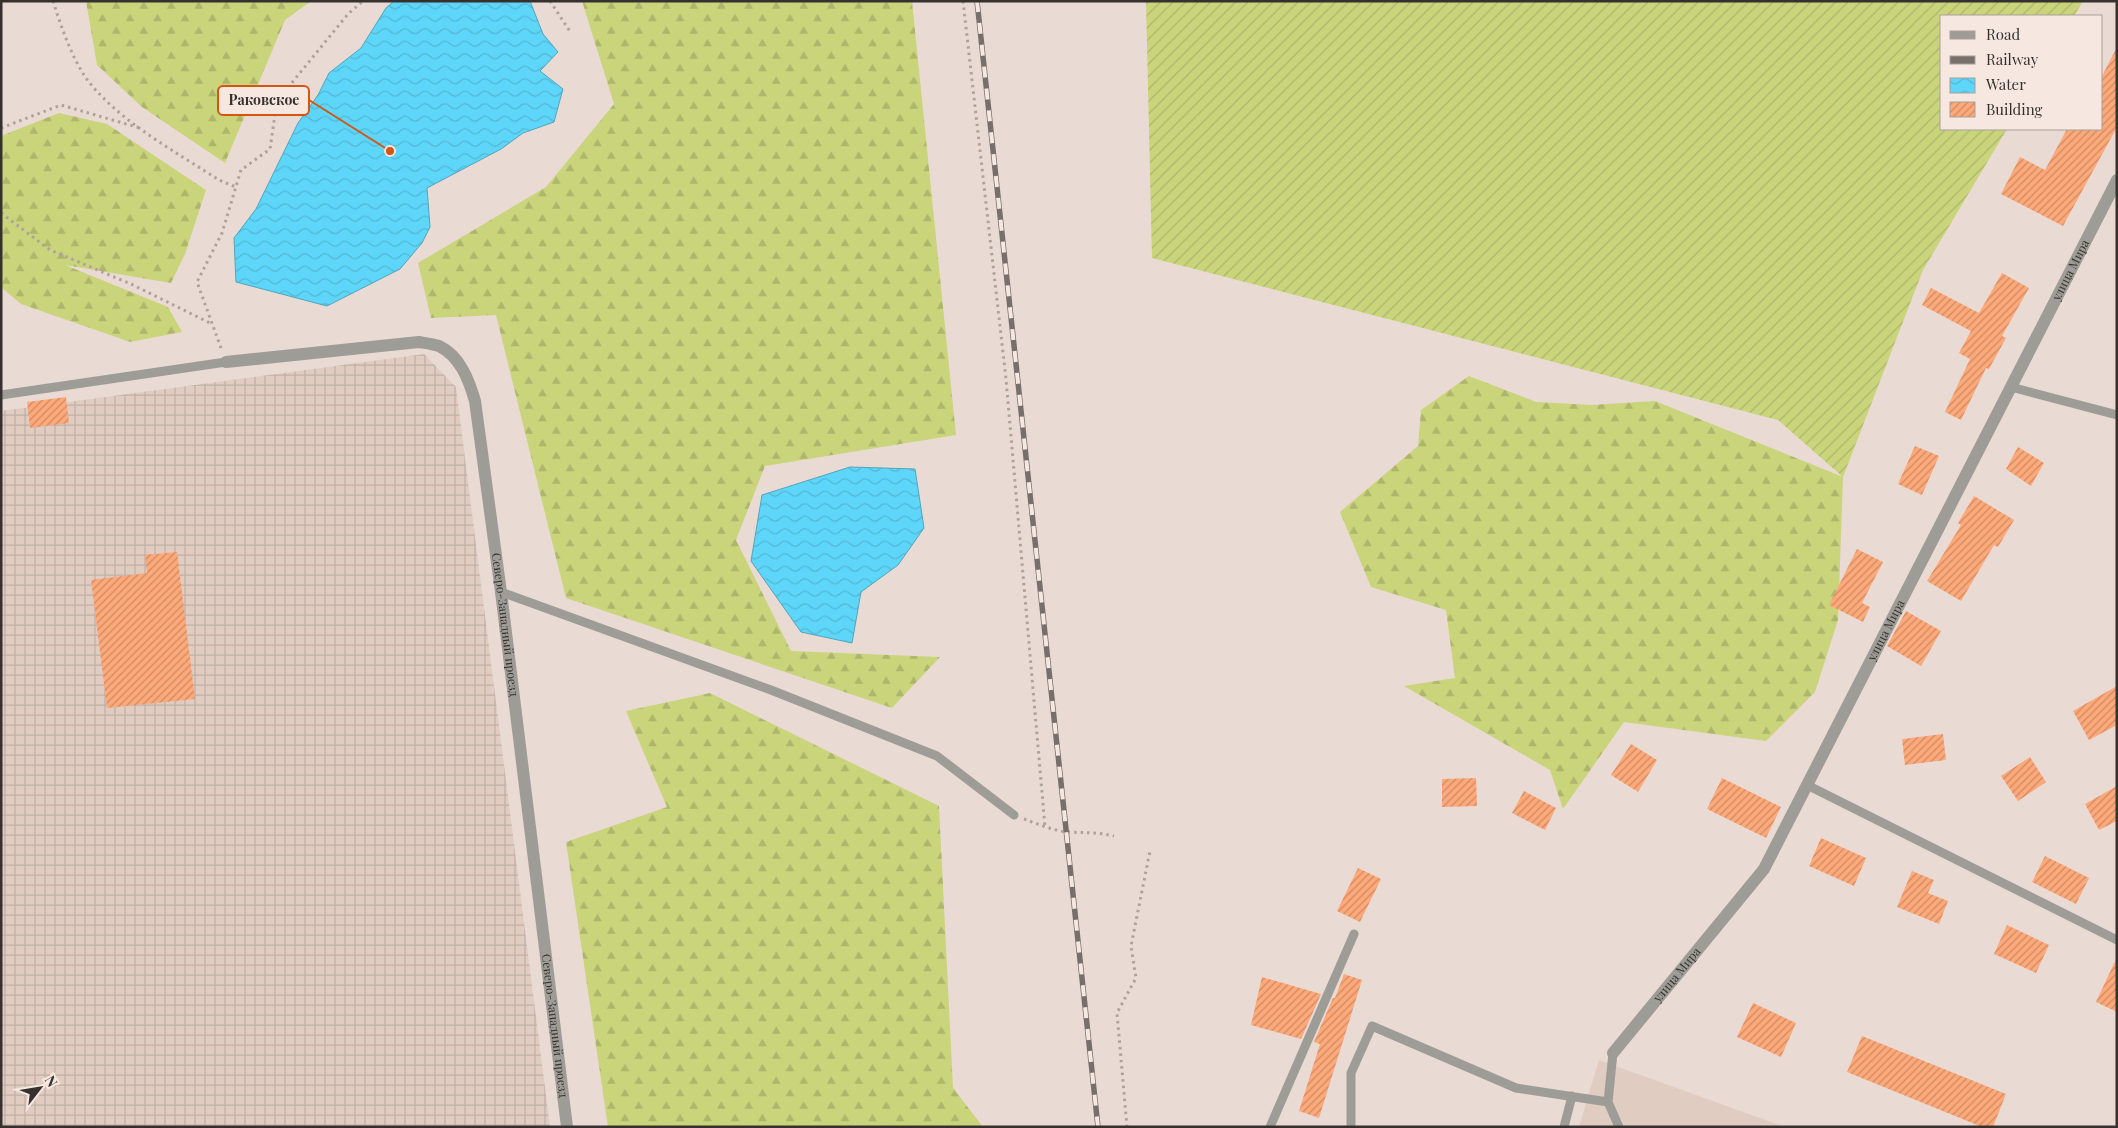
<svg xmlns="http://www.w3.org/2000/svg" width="2118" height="1128" font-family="'Playfair Display',serif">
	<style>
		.built { fill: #e0ccc1 }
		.industrial { fill: url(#industrial-grid) }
		.forest { fill: url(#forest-firs) }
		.garden { fill: url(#garden-furrows) }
		.water { fill: url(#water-waves); stroke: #52a4bc }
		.building { fill: url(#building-hatch) }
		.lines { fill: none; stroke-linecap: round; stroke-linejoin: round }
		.path { stroke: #ada29c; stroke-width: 3; stroke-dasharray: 2.5 4; stroke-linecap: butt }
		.lane { stroke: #9e9c96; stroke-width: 9 }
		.street { stroke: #9e9c96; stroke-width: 12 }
		.rail-casing { stroke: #776f6a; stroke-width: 5.5 }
		.rail { stroke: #f6e8e1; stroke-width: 4; stroke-dasharray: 11; stroke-linecap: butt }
		.labels { text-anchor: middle; stroke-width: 4; stroke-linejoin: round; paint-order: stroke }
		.street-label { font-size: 12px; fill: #36312e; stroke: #f6e8e1 }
		.leader { fill: none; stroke: #d6550f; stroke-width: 2 }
		.callout-dot { fill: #d6550f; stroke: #f6e8e1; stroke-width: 2 }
		.callout { fill: #f6e8e1; stroke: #d6550f; stroke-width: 2 }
		.callout-label { font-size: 14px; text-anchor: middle; font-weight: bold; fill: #36312e }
	</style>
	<defs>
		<pattern id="industrial-grid" width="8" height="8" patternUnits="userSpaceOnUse" patternTransform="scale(1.25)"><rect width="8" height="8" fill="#e0ccc1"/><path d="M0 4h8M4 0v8" fill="none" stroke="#c1b0a6"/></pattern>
		<pattern id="forest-firs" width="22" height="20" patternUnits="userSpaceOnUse" patternTransform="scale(1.25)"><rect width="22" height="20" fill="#c9d47b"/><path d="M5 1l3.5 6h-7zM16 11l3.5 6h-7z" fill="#adb66b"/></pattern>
		<pattern id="garden-furrows" width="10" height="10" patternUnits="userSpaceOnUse" patternTransform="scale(1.25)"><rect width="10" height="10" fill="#c9d47b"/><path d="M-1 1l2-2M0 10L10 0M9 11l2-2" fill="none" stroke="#adb66b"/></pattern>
		<pattern id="water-waves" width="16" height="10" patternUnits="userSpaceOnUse" patternTransform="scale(1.25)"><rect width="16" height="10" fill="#5ed6f9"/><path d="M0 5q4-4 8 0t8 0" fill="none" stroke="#52b8d6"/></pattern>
		<pattern id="building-hatch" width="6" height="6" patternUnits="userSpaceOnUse" patternTransform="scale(1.25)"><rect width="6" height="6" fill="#fda97a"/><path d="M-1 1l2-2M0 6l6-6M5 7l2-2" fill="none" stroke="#ce8a64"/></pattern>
	</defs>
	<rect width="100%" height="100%" fill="#e9dbd3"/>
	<path class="built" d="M1599 1060 1785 1127H1579Z"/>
	<path class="industrial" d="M424 354 456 387 550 1127H1V411Z"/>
	<path class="forest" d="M86 1H311L285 20 225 163 142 107 97 65Z
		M582 1H912L956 435 765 466 736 540 791 651 940 657 892 708 566 598 496 315 431 318 418 263 546 187 614 104Z
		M59 113 107 124 206 190 185 254 171 283 65 265 168 307 182 332 130 342 21 304 1 287V136Z
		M1469 376 1536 402 1592 405 1655 401 1843 477 1838 620 1815 692 1766 741 1624 722 1563 809 1550 770 1404 686 1455 678 1446 610 1371 587 1340 512 1418 446 1421 410Z
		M710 693 939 806 953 1088 983 1127H608L566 842 667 807 626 711Z"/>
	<path class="garden" d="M1146 1H2083L2074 16H1942V129H2007L1923 270 1843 477 1778 420 1152 258Z"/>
	<path class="water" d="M394 1H530L543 34 558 52 540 71 563 89 554 122 523 133 501 149 427 188 430 227 422 243 400 269 327 306 236 282 234 238 256 209 298 123 318 95 329 73 361 48 386 8Z
		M850 467 915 469 924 528 898 565 861 592 852 643 801 632 751 561 762 495Z"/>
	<path class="building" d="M2117 47V127L2063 226 2001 194 2020 157 2045 170 2067 129H2102V76Z
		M2002 273 2029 288 2002 336 2006 338 1989 369 1986 368 1961 420 1945 412 1970 359 1959 353 1971 331 1922 305 1931 288 1979 313Z
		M66 397 69 423 30 428 27 402Z
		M1915 446 1939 456 1922 495 1898 484Z
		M2018 447 2044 463 2031 486 2006 469Z
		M1974 496 2014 520 1998 547 1994 545 1961 601 1927 581 1961 525 1958 523Z
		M1857 549 1883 562 1862 603 1870 607 1863 622 1829 605Z
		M177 552 195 699 107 708 91 580 147 573 145 555Z
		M1906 611 1941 631 1921 666 1887 646Z
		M2117 686V725L2089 740 2073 711Z
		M1943 734 1946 760 1905 765 1902 739Z
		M1631 744 1657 760 1638 792 1611 775Z
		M2030 757 2046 782 2018 801 2001 776Z
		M1476 778 1477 806 1442 807V779Z
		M1722 778 1781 807 1766 838 1707 809Z
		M2117 786V821L2099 830 2085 804Z
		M1524 791 1556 808 1545 830 1512 813Z
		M1821 838 1866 858 1854 886 1809 866Z
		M2045 856 2089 878 2076 904 2032 882Z
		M1358 868 1381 879 1360 922 1337 911Z
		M1912 871 1934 880 1928 893 1948 901 1939 924 1897 907Z
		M2007 925 2049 945 2036 973 1994 954Z
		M2117 957V1012L2096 1002Z
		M1344 974 1362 980 1319 1118 1299 1111 1320 1044 1314 1042 1333 998H1335Z
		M1262 977 1321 994 1301 1039 1251 1025Z
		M1753 1003 1796 1023 1781 1057 1737 1037Z
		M1862 1036 2006 1094 1993 1127H1982L1847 1072Z"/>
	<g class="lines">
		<path class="path" d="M53 1C61 26 70 53 84 75 113 118 176 152 219 180L236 187
			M550 1 571 33
			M963 1 1006 379 1045 827
			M1 128 61 105 140 128
			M1 213 50 250 131 284 212 324
			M221 348 197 282 222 233 241 170 270 149 277 101 348 14 363 1
			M1024 819C1038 824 1052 830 1066 832 1083 833 1098 832 1114 836
			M1127 1127 1117 1013 1136 978 1131 946 1150 851"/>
		<path class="lane" d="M2011 387 2117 415
			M1 395 226 362
			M501 592 771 690 937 756 1014 815
			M1807 785 2117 940
			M1613 1053 1608 1102 1619 1127
			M1270 1127 1354 934
			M1351 1127V1073L1372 1026 1516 1088 1608 1102
			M1564 1127 1572 1096"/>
		<g class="street">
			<path id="s1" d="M226 362 419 342C425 343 433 344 439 346 460 356 469 380 475 401L501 592 567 1127"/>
			<path id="s2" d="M1613 1053 1764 869 2117 180"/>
		</g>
		<g class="rail-casing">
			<path id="rail" d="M977 1 1098 1127"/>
		</g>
		<use href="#rail" class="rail"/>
	</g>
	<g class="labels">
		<g class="street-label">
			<text dy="4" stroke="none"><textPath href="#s2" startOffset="911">улица Мира</textPath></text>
			<text dy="4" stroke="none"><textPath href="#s1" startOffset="508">Северо-Западный проезд</textPath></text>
			<text dy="4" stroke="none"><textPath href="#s2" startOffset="506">улица Мира</textPath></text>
			<text dy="4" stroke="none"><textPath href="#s2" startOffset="101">улица Мира</textPath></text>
			<text dy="4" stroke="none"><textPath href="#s1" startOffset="912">Северо-Западный проезд</textPath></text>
		</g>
	</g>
	<path class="leader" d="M390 151L309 100"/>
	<circle class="callout-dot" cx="390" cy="151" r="5"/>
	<rect class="callout" x="218" y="86" width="91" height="29" rx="5"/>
	<g class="callout-label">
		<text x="264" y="105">Раковское</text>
	</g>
	<rect width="2118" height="1128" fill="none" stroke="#36312e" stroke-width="5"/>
	<rect x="1940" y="15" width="162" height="115" fill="#f6e8e1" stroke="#a99f99"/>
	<rect x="1950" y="31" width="25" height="8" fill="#9e9c96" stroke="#a99f99"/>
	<text x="1986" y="40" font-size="15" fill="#36312e">Road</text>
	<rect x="1950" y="56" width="25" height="8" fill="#776f6a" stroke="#a99f99"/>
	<text x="1986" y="65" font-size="15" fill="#36312e">Railway</text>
	<rect x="1950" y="78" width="25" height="15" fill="url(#water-waves)" stroke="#a99f99"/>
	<text x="1986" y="90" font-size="15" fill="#36312e">Water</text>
	<rect x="1950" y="102" width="25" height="15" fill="url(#building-hatch)" stroke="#a99f99"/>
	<text x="1986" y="115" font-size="15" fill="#36312e">Building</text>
	<g transform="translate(40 1088) rotate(59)" stroke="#f6e8e1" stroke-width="4" paint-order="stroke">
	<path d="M0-4L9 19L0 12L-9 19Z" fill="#36312e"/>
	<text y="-8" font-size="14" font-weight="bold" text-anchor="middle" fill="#36312e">N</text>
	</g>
</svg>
